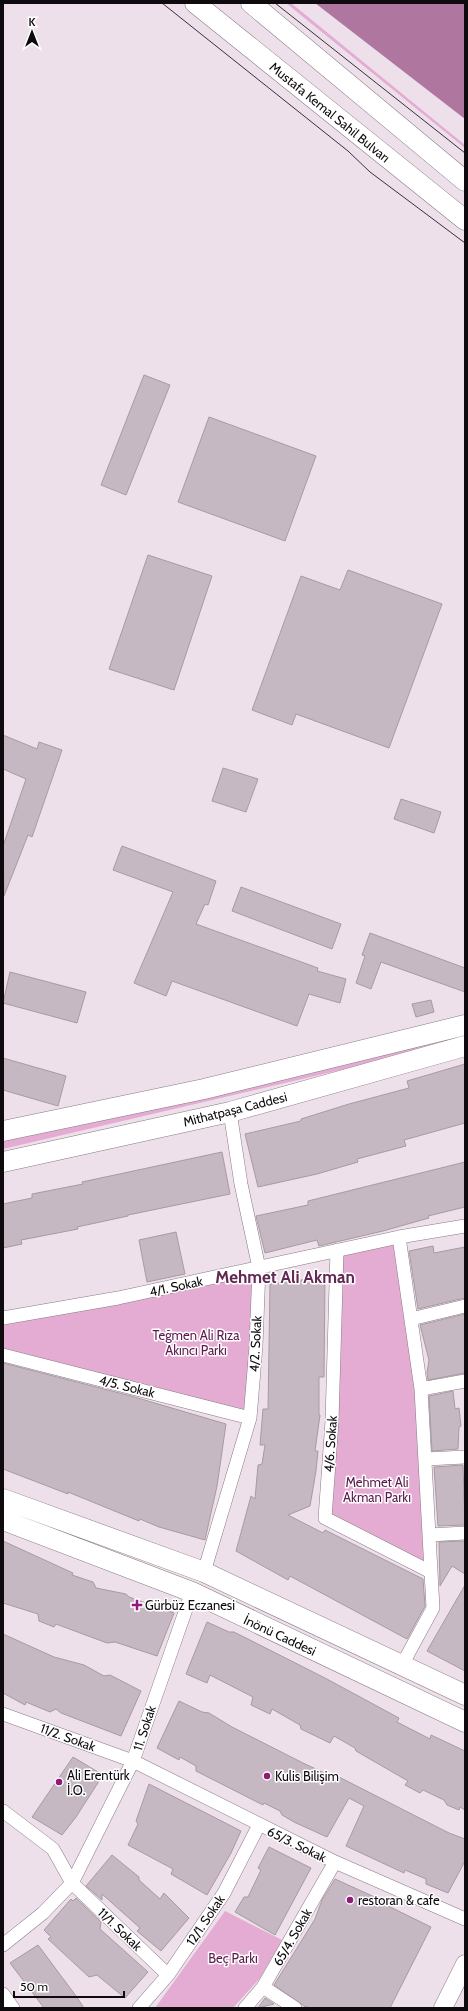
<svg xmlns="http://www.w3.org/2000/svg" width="468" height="2011" font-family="Cabin,sans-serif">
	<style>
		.green { fill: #e4acd3 }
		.water { fill: #af779f }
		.building { fill: #c6b8c2; stroke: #a89aa3 }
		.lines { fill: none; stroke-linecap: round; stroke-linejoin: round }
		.street-casing { stroke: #887b84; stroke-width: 14 }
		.secondary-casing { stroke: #887b84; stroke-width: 19 }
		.primary-casing { stroke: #887b84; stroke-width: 21 }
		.street { stroke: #fff; stroke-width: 13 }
		.secondary { stroke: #fff; stroke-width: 18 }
		.primary { stroke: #fff; stroke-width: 20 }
		.tram { stroke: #373135; stroke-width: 1 }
		.poi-dot { fill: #901a79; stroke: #fff; stroke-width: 1.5 }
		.labels { text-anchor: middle; stroke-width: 3; stroke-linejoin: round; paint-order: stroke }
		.street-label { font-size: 13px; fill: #0e0a0d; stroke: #fff }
		.park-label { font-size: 13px; fill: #5c194d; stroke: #fff }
		.poi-label { font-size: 13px; fill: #0e0a0d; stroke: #fff; text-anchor: start }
		.district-label { font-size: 17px; font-weight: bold; fill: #612953; stroke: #fff }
	</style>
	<rect width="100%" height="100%" fill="#eee0ea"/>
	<path class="green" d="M286 3H291L465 145V148Z
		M459 1032 464 1041 3 1149V1141Z
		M399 1237 421 1389 431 1572 325 1518 337 1250Z
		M259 1268 250 1418 3 1355V1318Z
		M225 1911 282 1940 260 1978 233 2008H155Z"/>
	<path class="water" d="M315 3H465V119Z"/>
	<path class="building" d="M144 375 170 385 126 495 101 485Z
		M209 417 316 456 285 541 178 502Z
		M148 555 212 576 174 690 109 669Z
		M348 570 442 604 389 748 296 714 292 725 252 710 301 576 340 590Z
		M3 735 37 749 39 742 62 750 32 837 28 835 4 896 3 846 26 779 3 769Z
		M223 768 258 779 246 812 212 801Z
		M401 799 441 812 434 833 394 819Z
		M122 846 216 881 208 905 205 904 196 924 318 968 317 971 346 979 340 1003 309 994 297 1026 172 981 166 996 134 983 173 892 113 870Z
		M241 887 341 924 332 949 232 911Z
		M370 933 465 968V992L381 962 371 989 356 983 365 956 362 955Z
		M10 972 86 992 77 1023 3 1003Z
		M431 1000 434 1012 416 1017 412 1004Z
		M3 1058 66 1076 58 1106 3 1090Z
		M465 1064V1123L404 1140 406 1146 357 1159 358 1162 317 1174 258 1187 245 1134 301 1121V1119L349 1104 409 1088 407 1081Z
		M222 1152 230 1194 128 1215V1216L77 1227 78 1229 21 1240 22 1244 3 1248V1204L32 1198V1194L83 1184 82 1182Z
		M465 1162V1207L428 1216 429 1218 383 1231 319 1246 317 1240 265 1253 256 1216 308 1205V1201Z
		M176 1232 185 1274 147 1282 139 1240Z
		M433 1246 434 1253 465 1247V1298L418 1309 409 1251Z
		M325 1277 324 1377H319V1415H320L315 1451H318L316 1471 310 1506 288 1515 323 1533 325 1530 423 1579 425 1606 407 1639 290 1576 288 1580 236 1551 251 1496 255 1499 258 1465 262 1464 265 1445H260L263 1409H268L270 1284Z
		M465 1314V1373L428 1380 427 1373 429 1360 420 1325Z
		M3 1363 131 1396 226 1424 217 1486 205 1540 159 1527 140 1519 139 1521 68 1492V1494L3 1469Z
		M453 1391 455 1409 459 1408 461 1426 459 1427 458 1449 432 1451 429 1396Z
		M463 1465 465 1525 438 1526 434 1467Z
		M3 1541 73 1573 72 1575 93 1582 96 1588 126 1594 129 1597 174 1613 157 1656 115 1642 107 1643 56 1624 54 1627 39 1621 38 1614 3 1603Z
		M465 1541V1574L452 1566 440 1586 439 1542Z
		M465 1585V1671L427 1651Z
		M207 1622 229 1632H234L325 1678 399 1718 397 1722 430 1739 431 1735 465 1751V1810L460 1807 459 1810 447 1805 444 1800 423 1790 420 1793 405 1785 408 1781 356 1751 355 1748 334 1736 330 1743 301 1729 300 1725 272 1709 270 1714 251 1705 253 1697 210 1675 207 1683 186 1674Z
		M3 1634 54 1657 84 1665 104 1676 110 1675 141 1691 121 1736 61 1713 56 1709 50 1712 26 1702 25 1705 3 1693Z
		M179 1701 202 1712 209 1713 232 1727 303 1763 335 1778 339 1777 449 1833 465 1839V1861L448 1893 426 1884V1879L405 1870 404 1873 346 1846 364 1806 349 1798 327 1837 294 1822 282 1815 280 1811 264 1803 263 1805 196 1771V1766L180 1757 179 1760 157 1748Z
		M73 1757 103 1775 76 1817 62 1835 32 1817Z
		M149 1784 241 1831 231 1853 207 1895 171 1874 173 1869 128 1845 138 1824 136 1821Z
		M269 1847 311 1868 275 1935 235 1912 244 1897H248L261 1870 258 1868Z
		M112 1855 139 1877V1880L160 1899 164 1893 189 1918 161 1951 137 1931 140 1928 102 1894V1900L86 1886Z
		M335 1879 379 1899 378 1901 431 1927 390 2008H311L304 2006 274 1985 315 1919 322 1900Z
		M76 1898 101 1922 100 1929 148 1972 125 1998 97 1975 89 1977 48 1939 51 1937 44 1930 71 1899 73 1901Z
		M38 1945 76 1996 84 2008H44L10 1963Z
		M265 1998 274 2004 258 2008Z"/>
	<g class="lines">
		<g class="street-casing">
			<path id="street" d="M399 1237 421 1389 433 1608 402 1665
				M337 1250 332 1421 325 1518 431 1572
				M3 1318 118 1298 399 1237 465 1226
				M411 1319 465 1306
				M3 1355 250 1418
				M421 1389 465 1381
				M426 1459 465 1457
				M429 1535 465 1533
				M204 1572 250 1418 256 1346 259 1268 241 1184 230 1112
				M3 1714 133 1761 335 1862 465 1919
				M3 1811 53 1849 72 1883 168 1975
				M3 1945 43 1913 72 1883 133 1761 192 1592
				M263 1987 295 2008
				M3 1994 13 2008
				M139 2008 168 1975 224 1893 259 1825
				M245 2008 263 1987 335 1862"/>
		</g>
		<g class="secondary-casing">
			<path id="secondary" d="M443 2008 465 1964"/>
		</g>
		<g class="primary-casing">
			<path id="primary" d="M195 3 465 220
				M251 3 465 181
				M3 1131 204 1089 465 1025
				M3 1162 230 1112 465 1046
				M3 1499 204 1572 465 1695
				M3 1520 192 1592 465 1722"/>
		</g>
		<use href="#street" class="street"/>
		<use href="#secondary" class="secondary"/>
		<use href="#primary" class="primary"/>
		<path class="tram" d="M162 3 348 151 370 172 465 243
			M275 3 465 153"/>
	</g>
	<g class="poi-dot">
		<path d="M135 1599h4v4h4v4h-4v4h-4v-4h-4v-4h4z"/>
		<circle cx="267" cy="1776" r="4"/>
		<circle cx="59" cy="1782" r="4"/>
		<circle cx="350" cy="1900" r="4"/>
	</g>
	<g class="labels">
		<g class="street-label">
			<text transform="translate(330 112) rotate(39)" y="5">Mustafa Kemal Sahil Bulvarı</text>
			<text transform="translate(235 1109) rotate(-14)" y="5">Mithatpaşa Caddesi</text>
			<text transform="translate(176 1286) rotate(-12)" y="5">4/1. Sokak</text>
			<text transform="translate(255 1344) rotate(-87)" y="5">4/2. Sokak</text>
			<text transform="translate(127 1386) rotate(14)" y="5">4/5. Sokak</text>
			<text transform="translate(330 1444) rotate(-86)" y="5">4/6. Sokak</text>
			<text transform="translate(280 1635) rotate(25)" y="5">İnönü Caddesi</text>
			<text transform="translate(144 1728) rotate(-72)" y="5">11. Sokak</text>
			<text transform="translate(68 1737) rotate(20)" y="5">11/2. Sokak</text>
			<text transform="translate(297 1844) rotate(26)" y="5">65/3. Sokak</text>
			<text transform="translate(205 1920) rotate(-56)" y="5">12/1. Sokak</text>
			<text transform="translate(120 1929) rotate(44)" y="5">11/1. Sokak</text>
			<text transform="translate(292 1937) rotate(-60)" y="5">65/4. Sokak</text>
		</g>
		<g class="park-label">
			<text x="196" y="1340">Teğmen Ali Rıza<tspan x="196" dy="15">Akıncı Parkı</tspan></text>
			<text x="377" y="1487">Mehmet Ali<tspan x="377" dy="15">Akman Parkı</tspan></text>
			<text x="233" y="1963">Beç Parkı</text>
		</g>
		<g class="poi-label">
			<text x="145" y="1610">Gürbüz Eczanesi</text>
			<text x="67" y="1780">Ali Erentürk<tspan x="67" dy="15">İ.O.</tspan></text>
			<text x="275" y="1781">Kulis Bilişim</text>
			<text x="358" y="1905">restoran &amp; cafe</text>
		</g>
		<g class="district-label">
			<text x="285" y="1283">Mehmet Ali Akman</text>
		</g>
	</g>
	<rect width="468" height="2011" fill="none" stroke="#0e0a0d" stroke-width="8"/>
	<g transform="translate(32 32)" stroke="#ffffff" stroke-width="3" paint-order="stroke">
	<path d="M0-3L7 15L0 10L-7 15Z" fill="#0e0a0d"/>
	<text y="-6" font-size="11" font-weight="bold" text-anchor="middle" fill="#0e0a0d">K</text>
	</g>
	<path d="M14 1991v6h110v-6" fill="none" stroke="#0e0a0d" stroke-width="2"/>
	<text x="20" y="1991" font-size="12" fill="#0e0a0d" stroke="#ffffff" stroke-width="3" paint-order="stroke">50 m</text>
</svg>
